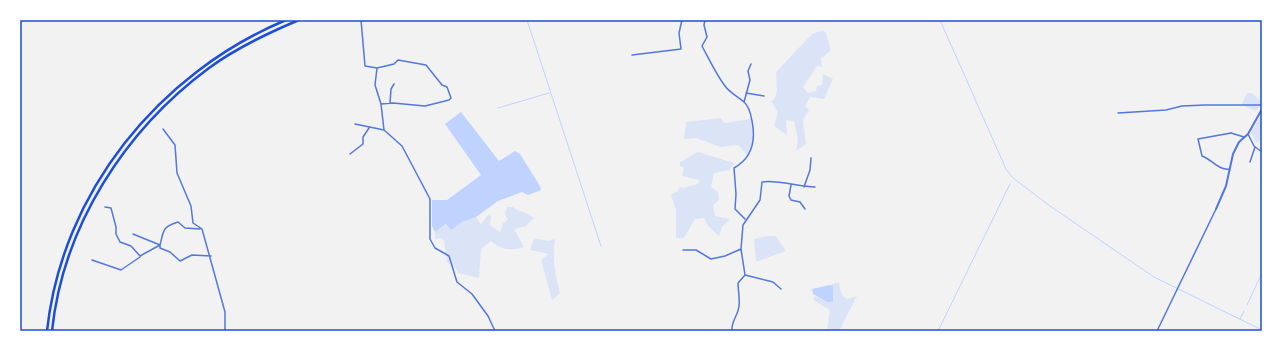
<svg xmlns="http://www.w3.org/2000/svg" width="1282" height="351" font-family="'Noto Sans',sans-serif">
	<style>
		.green { fill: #dbe4f7 }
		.water { fill: #bfd3fe }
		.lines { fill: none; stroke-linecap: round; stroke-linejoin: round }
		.stream { stroke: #bfd3fe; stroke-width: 1 }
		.minor { stroke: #5277de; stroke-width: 1.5 }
		.tertiary { stroke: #5277de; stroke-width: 2 }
		.trunk { stroke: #1d4ed8; stroke-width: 2.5 }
		.neatline { fill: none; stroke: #1d4ed8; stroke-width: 1.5 }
	</style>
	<rect width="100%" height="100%" fill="#f2f2f2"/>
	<path class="green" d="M823 30 826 33 831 50 821 59 822 67 817 66 803 87 808 93 816 91 817 86 822 85 823 74 833 79 824 99 810 97 805 106 809 110 803 120 806 144 796 151 798 139 794 121 786 120 787 135 774 126 778 112 771 101 774 100 777 91 776 72 812 34Z
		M1247 93H1252L1261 101V105L1256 111 1244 106 1242 103Z
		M1262 112V139L1256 143 1251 132Z
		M721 118 724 123 751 119 753 142 747 155 738 145 721 147 696 138 684 139 686 122Z
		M698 152 734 163 730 170 714 173 711 187 718 192 719 200 713 205 715 216 730 219 722 227 719 236 708 226 704 218 695 219 684 238H676V210L671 195 678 191 680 187 683 188 698 184 699 180 682 176 684 168 680 166V162Z
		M507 207H513C520 213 527 211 534 218L526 226 514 229 524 247C512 251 500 250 491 241L481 249 479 278 458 273 456 268 447 262 444 241 441 238 435 239V232L447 224 451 229 462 222 476 217 481 224 488 215 491 216 490 225 500 232 503 223 508 220 505 214Z
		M768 236H776L786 251 756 262 754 239Z
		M534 238 548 241 555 239C552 258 555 275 560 293L552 300 541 260 549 254 530 250Z
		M839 282C840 289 840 295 847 299L857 296 839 331H827L830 310 813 300 815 296 827 302 833 286 830 285Z"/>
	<path class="water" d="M461 112 499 161 515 151 520 154 540 186 541 190 528 195 522 192 498 201 476 217 462 222 451 230 446 224 435 232 432 226V200H447L481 175 445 124Z
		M830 285 833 286V302H827L813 294 812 289Z"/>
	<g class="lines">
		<path class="stream" d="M527 20 601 246
			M940 20 1006 169 1013 178 1050 206 1154 277 1262 330
			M498 108 549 93
			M1247 305 1262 273
			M1240 319 1244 311
			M938 331 1010 184"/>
		<path class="minor" d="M361 20 365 66 377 68
			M705 20 704 25 707 37 702 46C709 59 716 74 725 86 730 93 737 96 744 102 749 106 751 115 752 121 756 141 752 158 734 168L736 194 735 209 745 219
			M632 55 681 49 679 33 682 20
			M746 93 764 96
			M744 102 750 80 748 71 751 64
			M390 103 391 89 394 84
			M381 104 393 103 425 106 449 100 451 98 447 87 442 85 426 65 398 60 394 64 377 68 375 85 381 104 384 130 402 146 430 199V239L435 248 449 256 457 282 472 294 488 316 495 331
			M1118 113 1166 110 1182 106 1205 105H1262
			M355 124 384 130
			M163 129 175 145 177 173 191 206 193 223 202 229 225 312V331
			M1248 134 1254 146 1262 152
			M350 154 363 144V137L369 128
			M1250 162 1255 147
			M1230 169C1219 171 1211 159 1202 156L1198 139 1231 133 1244 137
			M791 185 789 196 791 200 800 202 805 209
			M804 187 810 170 811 158
			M105 207 111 208 116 227V234L120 242 131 246 140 256 160 245C164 230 162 227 178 222L185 228 200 229
			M133 234 160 245V248L170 252 180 261 192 255 211 256
			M683 250H696L711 259 725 256 741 249
			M92 260 121 270 140 257
			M745 275 773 282 781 289
			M732 331C731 321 738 316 739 306 740 299 738 290 738 283L745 275 741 249 743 225 760 200 762 182C775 179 800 187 815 187
			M1157 331 1216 209"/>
		<path class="tertiary" d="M1216 209 1226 186 1233 154 1239 142 1248 134 1262 109"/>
		<path class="trunk" d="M47 331C62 192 159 73 286 20
			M52 331C63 226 125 130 209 68 236 48 268 33 299 20"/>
	</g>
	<rect width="1282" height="351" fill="none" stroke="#ffffff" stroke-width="42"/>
	<rect x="21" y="21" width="1240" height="309" class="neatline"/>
</svg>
